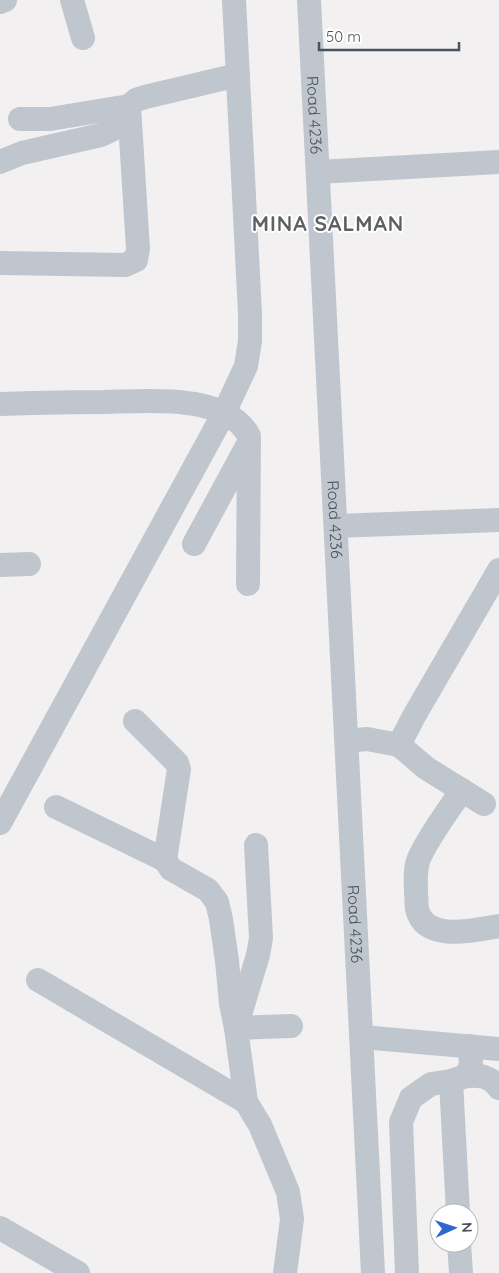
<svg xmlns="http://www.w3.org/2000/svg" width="499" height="1273" font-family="Quicksand,sans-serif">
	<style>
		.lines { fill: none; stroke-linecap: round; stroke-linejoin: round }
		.minor { stroke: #c0c6cd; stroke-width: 24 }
		.labels { text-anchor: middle; stroke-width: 4; stroke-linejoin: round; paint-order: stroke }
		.street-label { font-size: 16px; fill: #4a525b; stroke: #fff }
		.district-label { font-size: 21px; font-weight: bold; letter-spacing: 1px; fill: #5d6064; stroke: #fff }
	</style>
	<rect width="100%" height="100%" fill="#f2f0f0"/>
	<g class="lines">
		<g class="minor">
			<path d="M72 0 83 38"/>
			<path id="s1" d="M309 0 373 1273"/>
			<path d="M0 2 5 0"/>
			<path d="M20 119H50L129 106"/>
			<path d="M0 162 22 153 101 135 129 121"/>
			<path d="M318 172 499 162"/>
			<path d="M0 263 125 265 136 260 138 249 129 106 136 100 145 97 238 75"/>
			<path d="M0 404C34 403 69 402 103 402 140 401 191 397 224 413 234 418 244 426 249 436L248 584"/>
			<path d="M336 526 499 520"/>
			<path d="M194 544 246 448"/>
			<path d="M0 565 29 564"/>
			<path d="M135 721 177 763 179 769 165 860 171 869 208 890 217 902 221 919 227 961 231 1004 236 1028 246 1102 260 1125 288 1192 292 1219 285 1273"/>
			<path d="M347 741 367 739 399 745"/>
			<path d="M462 790C448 811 431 833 420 856 414 868 416 881 416 894 417 899 416 904 417 909 425 943 475 930 499 926"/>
			<path d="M484 804 426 768 399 745 414 716 499 570"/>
			<path d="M56 807 165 860"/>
			<path d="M0 823 224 413 246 366 250 341V314L234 0"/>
			<path d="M256 845 261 938 258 955 236 1028 291 1026"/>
			<path d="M38 980 246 1102"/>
			<path d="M362 1037 499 1049"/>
			<path d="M466 1076C480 1075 490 1076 499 1088"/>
			<path d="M451 1081 458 1213"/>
			<path d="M0 1228 78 1273"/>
			<path d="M459 1243 461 1273"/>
			<path d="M407 1273 401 1122 411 1098 431 1084 451 1081 466 1076 471 1065 470 1046"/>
		</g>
	</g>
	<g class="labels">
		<g class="street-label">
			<text dy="6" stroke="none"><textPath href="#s1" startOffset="115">Road 4236</textPath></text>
			<text dy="6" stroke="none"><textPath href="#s1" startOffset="520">Road 4236</textPath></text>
			<text dy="6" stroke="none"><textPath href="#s1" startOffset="925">Road 4236</textPath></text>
		</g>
		<g class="district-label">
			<text x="328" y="231">MINA SALMAN</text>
		</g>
	</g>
	<g transform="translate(454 1228) rotate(87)"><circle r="24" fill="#ffffff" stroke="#b7babd"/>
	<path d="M0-4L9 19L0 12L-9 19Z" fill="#2e67cf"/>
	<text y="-8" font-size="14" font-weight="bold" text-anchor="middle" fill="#4a525b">N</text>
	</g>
	<path d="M319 42v8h140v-8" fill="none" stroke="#4a525b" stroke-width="2.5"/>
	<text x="326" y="42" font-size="15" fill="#4a525b" stroke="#ffffff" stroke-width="4" paint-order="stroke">50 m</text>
</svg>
